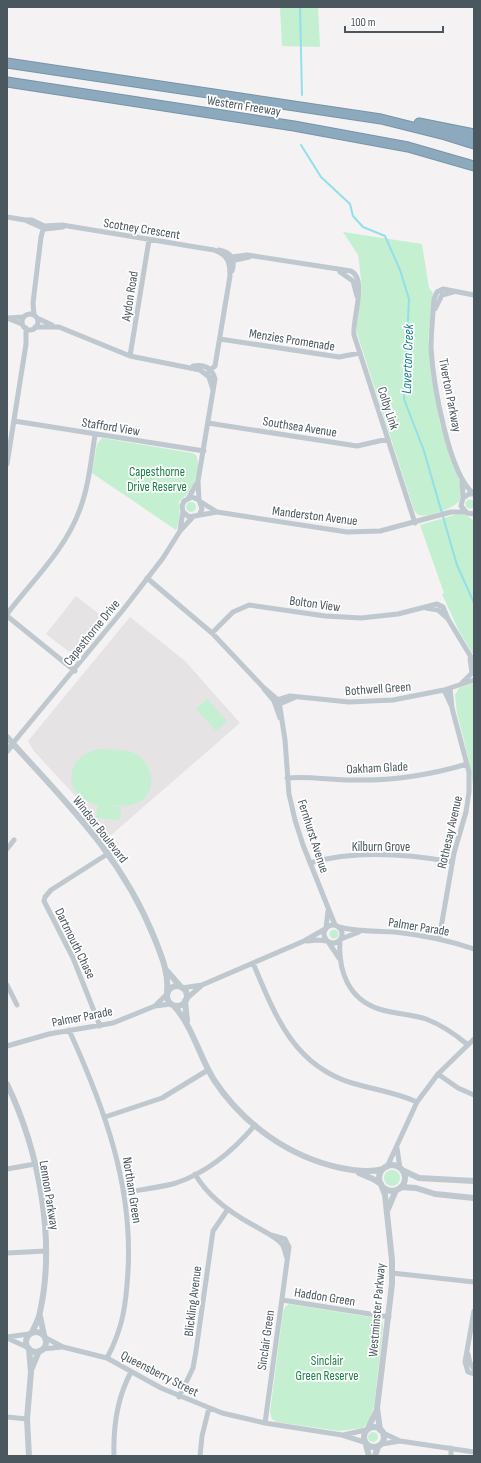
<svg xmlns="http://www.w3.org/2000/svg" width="481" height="1463" font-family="'Sofia Sans Condensed',sans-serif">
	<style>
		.education { fill: #e5e3e4 }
		.green { fill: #c4efd1 }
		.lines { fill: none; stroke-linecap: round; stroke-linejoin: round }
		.stream { stroke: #93dfea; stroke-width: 2 }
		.motorway-casing { stroke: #7794aa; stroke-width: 11 }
		.minor { stroke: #bec8ce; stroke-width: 5 }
		.tertiary { stroke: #bec8ce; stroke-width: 6 }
		.motorway { stroke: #8ca9be; stroke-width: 9 }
		.labels { text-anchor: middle; stroke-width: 3.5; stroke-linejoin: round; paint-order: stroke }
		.street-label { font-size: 13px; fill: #4a575f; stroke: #fff }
		.park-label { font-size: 13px; fill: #1b8145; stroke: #fff }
		.water-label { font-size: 14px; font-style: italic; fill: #127d8c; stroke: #fff }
	</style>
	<rect width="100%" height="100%" fill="#f4f2f3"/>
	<path class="education" d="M76 596 104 618 78 651H68L46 634Z
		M130 617 185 661 240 723 110 836 89 811 33 750 28 741Z"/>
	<path class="green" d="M280 7H318L320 47 282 46Z
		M343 232 422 244 429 288 433 293 428 338 432 380 440 424 460 482V500C455 508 427 518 418 515L414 510 357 333V323L362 290 359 261 358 255Z
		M102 438 192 453 196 455C201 464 196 486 188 493 185 497 182 498 179 502L180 518 176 530 92 473 97 444Z
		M465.5 504a4.5 4.5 0 1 1 9 0a4.5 4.5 0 1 1-9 0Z
		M186 507a5 5 0 1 1 10 0a5 5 0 1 1-10 0Z
		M458 514 466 515 474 521V656L460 633 442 594 444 593 420 525Z
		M474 683V795L471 769 457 713 455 695 459 688Z
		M207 699 227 721 216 731 196 709Z
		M100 749C110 750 121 749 131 752 153 758 160 794 137 803 128 807 116 805 106 805L121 807 120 820 96 818 98 805C61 797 63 755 100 749Z
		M329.5 934a4.5 4.5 0 1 1 9 0a4.5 4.5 0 1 1-9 0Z
		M384 1178a8 8 0 1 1 16 0a8 8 0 1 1-16 0Z
		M289 1304 376 1318 383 1322V1328L374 1406 370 1419 363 1428 339 1431 277 1422 272 1419 270 1412 283 1312 285 1307Z
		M368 1437a5 5 0 1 1 10 0a5 5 0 1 1-10 0Z"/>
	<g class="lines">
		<path class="stream" d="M300 7 302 95
			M301 145 321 177 350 204 353 216 363 227 385 236 400 270 409 299 404 399 424 451 457 565 474 603"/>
		<g class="motorway-casing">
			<path id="motorway" d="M7 63 381 119 445 135 474 144
				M7 82 294 126 408 147 474 166
				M419 123 474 134"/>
		</g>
		<path class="minor" d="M7 217 25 220 45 229 63 227
			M25 220H32L44 226 62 225 214 250C228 255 230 262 230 276L215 366 206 373
			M219 250C230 252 236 259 232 271
			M229 261 232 257 247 255 351 271C368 280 352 318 354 335L415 523
			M231 261 249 257
			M340 272 353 281 357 296
			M474 295 443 289 437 292 434 299C433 315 431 332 431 348 433 381 448 474 474 494
			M435 309 442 295 453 292
			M22 322a8 8 0 1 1 16 0a8 8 0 1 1-16 0Z
			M34 315 33 303 41 237 44 226
			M7 318 22 324
			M8 318 23 317
			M37 318 52 325
			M35 327H59L130 356 200 370 209 377 213 390
			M220 339 339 357 360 353
			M130 356 149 240
			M193 366C204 364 212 368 215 379L198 481 199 500
			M14 421 204 451
			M208 423 357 446 388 439
			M7 464 26 344V328
			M462 481 463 498
			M474 494H469L463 498 461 506 467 513 474 514
			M189 497 197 483
			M201 502 217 512
			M199 515 202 509 199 500 192 497 184 501 182 506 183 512 189 517 217 512 347 532 380 531 451 512H465
			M180 530 183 512
			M147 578 212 633 263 687 279 701 285 740 289 794 295 820 303 845 335 925
			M426 608 438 610 447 618
			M7 614C32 581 66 549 80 509 89 485 91 460 95 435
			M7 616 75 671
			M212 633 233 612 249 605 325 616 361 618 398 614 437 604 443 607 448 619 474 662
			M461 684 472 673 470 659
			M264 689 274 701 280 718
			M444 690 452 707
			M274 701 290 696 349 702 393 700 444 690 474 680
			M277 705 296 697
			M13 743 123 610 163 558 180 531 192 518
			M287 778C309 776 330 780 352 780 391 781 430 775 467 764
			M7 849 14 840
			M310 863C355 850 407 854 452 862
			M324 934a9 9 0 1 1 18 0a9 9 0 1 1-18 0Z
			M339 927C358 932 376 931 395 932 422 935 448 940 474 949
			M326 928 328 911
			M341 939 359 932
			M439 939 454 853 466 812 469 792V772L452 708 450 688
			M307 941 318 940 327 941
			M340 941C338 970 348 999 379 1009 394 1014 411 1014 426 1019 442 1025 455 1034 468 1045
			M329 943 339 958
			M253 963C275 1015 293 1065 352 1083 375 1090 395 1092 417 1102
			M7 985 17 1005
			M182 988 202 985 304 941 325 929
			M186 999 201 986
			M155 1006 167 994
			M100 1026 73 958 44 901 45 897 51 890 109 853
			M69 1030C104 1107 133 1185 128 1271 126 1305 123 1328 107 1358
			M7 1046 49 1034 113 1023 155 1006 171 1004
			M438 1074 458 1088 474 1095
			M105 1117 162 1098 208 1070
			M397 1148 400 1168
			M387 1167 417 1102 438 1074 474 1039
			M7 1169 35 1164
			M195 1174C208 1197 231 1213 253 1225 263 1231 274 1235 282 1244 285 1248 285 1254 287 1258
			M124 1193C141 1189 159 1188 176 1183 208 1172 233 1151 255 1125
			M7 1253 46 1251
			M392 1273 474 1282
			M282 1300 389 1317
			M474 1311 465 1362 468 1372 474 1374
			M7 1337 29 1334
			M7 1338 29 1348
			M46 1338 63 1347 107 1358 161 1388 222 1413 265 1423 342 1435 364 1442
			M42 1349 62 1347
			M468 1354 470 1363 474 1369
			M179 1397 193 1368 196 1351 213 1231 228 1209
			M7 1417 27 1419
			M265 1423 289 1247 285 1239 271 1235
			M383 1433 400 1441
			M343 1435 366 1430
			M382 1444 400 1441 474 1452
			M114 1456C113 1426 117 1398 131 1372
			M200 1456 202 1436 209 1408
			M451 1456V1448"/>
		<path class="tertiary" d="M7 737C65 802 120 853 154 937 161 955 169 972 167 992
			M7 751 13 743
			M167 971 181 987
			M167 996a10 10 0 1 1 20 0a10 10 0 1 1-20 0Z
			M185 1001 187 1021
			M174 1006C193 1027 199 1056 214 1080 243 1124 289 1157 341 1168 355 1171 369 1173 383 1169
			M7 1084C39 1151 56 1239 40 1312 39 1319 35 1326 32 1332
			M379 1178a13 13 0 1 1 26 0a13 13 0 1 1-26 0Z
			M402 1170 419 1178 474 1181
			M359 1173 373 1179 381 1184
			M401 1187 416 1188 435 1194 474 1198
			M388 1209 396 1190
			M40 1316 44 1335
			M26 1342a10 10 0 1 1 20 0a10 10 0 1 1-20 0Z
			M31 1370 39 1351
			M364 1437a10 10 0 1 1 20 0a10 10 0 1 1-20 0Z
			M368 1428 377 1410
			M380 1430 377 1408 392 1284V1260L385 1195 382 1187
			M366 1445 369 1456
			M29 1456 27 1419 31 1372 29 1349
			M375 1456 378 1447"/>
		<use href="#motorway" class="motorway"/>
	</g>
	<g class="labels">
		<g class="street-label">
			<text transform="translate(244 105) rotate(9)" y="5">Western Freeway</text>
			<text transform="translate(142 228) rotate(9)" y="5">Scotney Crescent</text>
			<text transform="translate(129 296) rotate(-81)" y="5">Aydon Road</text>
			<text transform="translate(292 339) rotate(9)" y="5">Menzies Promenade</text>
			<text transform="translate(451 395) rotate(79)" y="5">Tiverton Parkway</text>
			<text transform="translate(389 408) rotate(72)" y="5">Colby Link</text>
			<text transform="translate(111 426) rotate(9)" y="5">Stafford View</text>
			<text transform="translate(300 426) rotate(9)" y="5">Southsea Avenue</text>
			<text transform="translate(315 515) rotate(7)" y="5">Manderston Avenue</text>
			<text transform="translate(315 603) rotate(8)" y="5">Bolton View</text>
			<text transform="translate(91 632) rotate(-51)" y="5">Capesthorne Drive</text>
			<text transform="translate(378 688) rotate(-4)" y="5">Bothwell Green</text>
			<text transform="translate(377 767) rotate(-3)" y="5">Oakham Glade</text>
			<text transform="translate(101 829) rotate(52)" y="5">Windsor Boulevard</text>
			<text transform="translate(449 832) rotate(-77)" y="5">Rothesay Avenue</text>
			<text transform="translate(314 836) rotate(72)" y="5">Fernhurst Avenue</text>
			<text x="381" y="851">Kilburn Grove</text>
			<text transform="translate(419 926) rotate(9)" y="5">Palmer Parade</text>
			<text transform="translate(76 943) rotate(64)" y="5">Dartmouth Chase</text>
			<text transform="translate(82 1016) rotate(-11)" y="5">Palmer Parade</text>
			<text transform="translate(133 1190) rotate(81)" y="5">Northam Green</text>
			<text transform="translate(50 1195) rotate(81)" y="5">Lennon Parkway</text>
			<text transform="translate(325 1296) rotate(9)" y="5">Haddon Green</text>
			<text transform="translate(192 1301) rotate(-83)" y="5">Blickling Avenue</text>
			<text transform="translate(376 1310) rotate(-85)" y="5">Westminster Parkway</text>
			<text transform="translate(265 1340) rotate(-82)" y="5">Sinclair Green</text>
			<text transform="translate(160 1373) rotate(27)" y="5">Queensberry Street</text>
		</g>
		<g class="park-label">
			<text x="157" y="476">Capesthorne<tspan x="157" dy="15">Drive Reserve</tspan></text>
			<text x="327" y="1365">Sinclair<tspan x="327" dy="15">Green Reserve</tspan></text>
		</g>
		<g class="water-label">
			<text transform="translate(407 359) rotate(-88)" y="5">Laverton Creek</text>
		</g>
	</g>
	<rect width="481" height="1463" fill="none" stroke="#4a575f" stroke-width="16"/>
	<path d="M345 26v6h98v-6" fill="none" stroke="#4a575f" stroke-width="2"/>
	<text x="351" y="26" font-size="12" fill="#4a575f" stroke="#ffffff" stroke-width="3" paint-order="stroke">100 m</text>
</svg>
